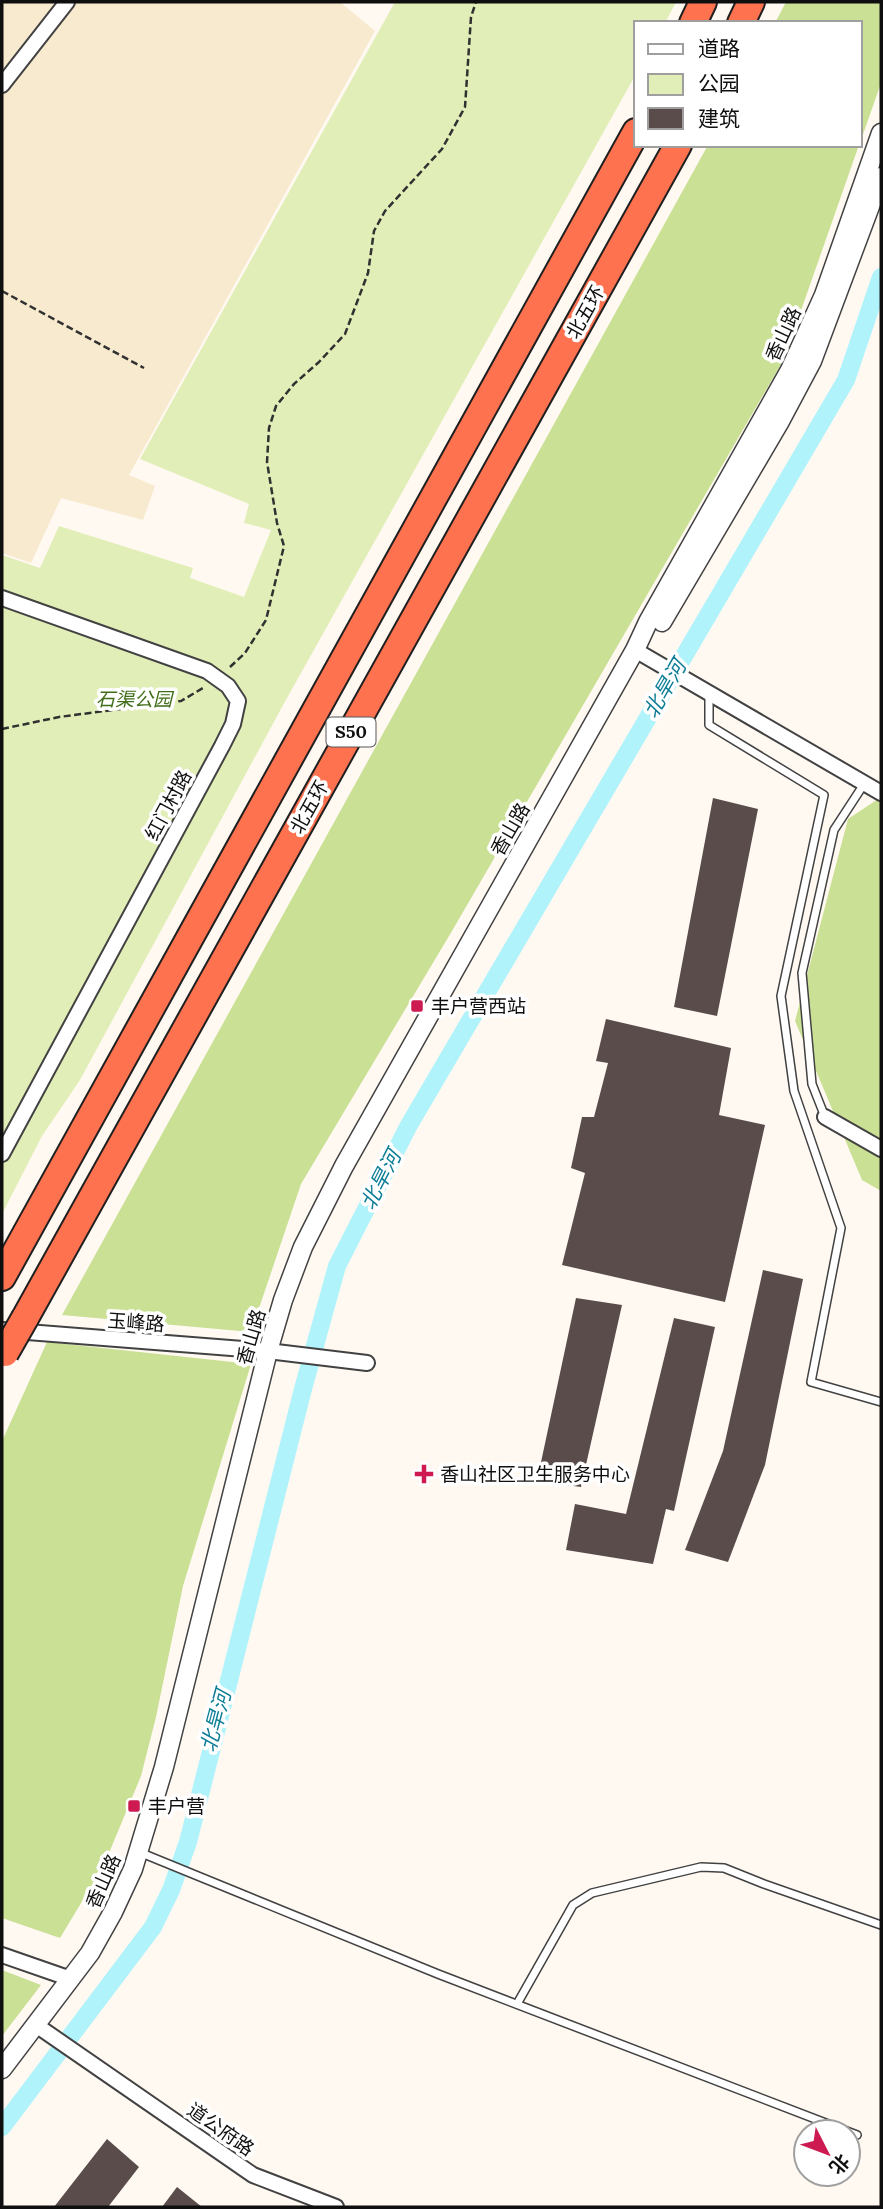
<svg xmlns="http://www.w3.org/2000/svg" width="883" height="2209" font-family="Lora,'Noto Sans SC',serif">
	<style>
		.farmland { fill: #f8eacf }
		.green { fill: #e2eeb7 }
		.forest { fill: #cae095 }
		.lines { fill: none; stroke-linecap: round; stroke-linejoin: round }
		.canal { stroke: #b1f3fb; stroke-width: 18 }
		.building { fill: #594c4b }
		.service-casing { stroke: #424242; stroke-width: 10 }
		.minor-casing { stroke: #424242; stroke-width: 18 }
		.tertiary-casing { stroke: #424242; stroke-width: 21 }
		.motorway-casing { stroke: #202020; stroke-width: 30 }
		.path { stroke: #313131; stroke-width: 2.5; stroke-dasharray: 7 3.5; stroke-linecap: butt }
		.service { stroke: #fff; stroke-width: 7 }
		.minor { stroke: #fff; stroke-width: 14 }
		.tertiary { stroke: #fff; stroke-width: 18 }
		.motorway { stroke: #ff7250; stroke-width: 26 }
		.motorway-bridge-casing { stroke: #202020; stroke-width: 30; stroke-linecap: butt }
		.motorway-bridge { stroke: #ff7250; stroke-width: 26 }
		.poi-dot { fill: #cd1a51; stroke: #fff; stroke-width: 2.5 }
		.labels { text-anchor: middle; stroke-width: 7; stroke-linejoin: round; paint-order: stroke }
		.shield { fill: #fff; stroke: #575757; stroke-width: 2 }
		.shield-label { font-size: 18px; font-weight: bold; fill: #0f0f0f }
		.street-label { font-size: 19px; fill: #0f0f0f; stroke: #fff }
		.park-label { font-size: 19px; font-style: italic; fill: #406e19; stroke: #fff }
		.poi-label { font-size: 19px; fill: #0f0f0f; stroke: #fff; text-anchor: start }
		.water-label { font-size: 21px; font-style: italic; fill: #0d7e96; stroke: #fff }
	</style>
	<rect width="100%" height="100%" fill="#fff9f2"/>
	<path class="farmland" d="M2 2H340L375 31 129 475 155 486 143 520 61 498 31 563 2 553Z"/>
	<path class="green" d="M395 2H676L665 23H636V74L282 707 80 1080 42 1136 2 1214V555L40 568 59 526 193 568 190 578 244 597 271 530 244 523 249 504 140 459Z"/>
	<path class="forest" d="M786 2H881V83L860 143V23H775Z
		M708 145H859L784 359 452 931 301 1184 251 1332 62 1315Z
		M878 799 881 802V1191L862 1180 795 1021 848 819Z
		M47 1342 251 1364 183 1586 156 1717 141 1776 104 1865 60 1938 2 1918V1441Z
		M2 1970 41 1985 2 2036Z"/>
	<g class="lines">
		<path class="canal" d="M2 2127 153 1927 171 1890 188 1842 303 1389 337 1266 409 1125 846 380 881 277"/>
	</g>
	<path class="building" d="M713 798 758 809 717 1016 674 1007Z
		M606 1019 731 1048 719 1115 765 1125 725 1302 562 1265 585 1173 571 1168 582 1117H594L608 1063 596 1061Z
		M763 1270 803 1279 765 1465 728 1562 685 1550 723 1451Z
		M576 1298 622 1305 581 1487 537 1481Z
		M674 1318 715 1327 674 1511 666 1509 653 1564 566 1550 575 1504 626 1514Z
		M107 2139 139 2167 108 2207H54Z
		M177 2187 202 2207H162Z"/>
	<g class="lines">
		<g class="service-casing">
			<path id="service" d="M709 694V725L824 795 781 996 794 1091 841 1228 811 1382 881 1402
				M825 1117 812 1084 802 973 834 830 864 784
				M139 1852 438 1974 857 2135
				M517 2004 573 1905 592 1893 701 1867 724 1868 764 1884 881 1925"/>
		</g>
		<g class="minor-casing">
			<path id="minor" d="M2 85 67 2
				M2 598 207 671 228 686 238 701 233 724 222 746 2 1154
				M635 650 881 793
				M825 1117 881 1149
				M2 1330 268 1351 367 1363
				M2 1955 71 1979
				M36 2025 253 2175 336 2207"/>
		</g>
		<g class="tertiary-casing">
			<path id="tertiary" d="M662 622 779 423 812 361 881 177
				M2 2069 90 1953 113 1912 133 1869 164 1767 268 1351 283 1300 303 1247 344 1166 635 650 648 622 790 370 824 295 881 133"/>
		</g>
		<g class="motorway-casing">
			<path id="motorway" d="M693 23 703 2
				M741 23 751 2
				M2 1277 636 132
				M25 1318 678 145"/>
		</g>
		<path class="path" d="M2 291 144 368
			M230 667 245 653 266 620 284 546 277 523 267 462 269 428 276 406 294 384 319 362 345 334 368 273 374 231 385 211 442 149 465 107 471 17 476 2
			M2 729 59 717 181 701 203 688"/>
		<use href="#service" class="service"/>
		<use href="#minor" class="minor"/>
		<use href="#tertiary" class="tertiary"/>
		<use href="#motorway" class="motorway"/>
		<g class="motorway-bridge-casing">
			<path id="motorway-bridge" d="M5 1353 25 1318"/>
		</g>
		<use href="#motorway-bridge" class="motorway-bridge"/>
	</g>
	<g class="poi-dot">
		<rect x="410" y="999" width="14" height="14" rx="3.5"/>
		<path d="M420.5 1463.5h7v7h7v7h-7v7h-7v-7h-7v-7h7z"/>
		<rect x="127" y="1799" width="14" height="14" rx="3.5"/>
	</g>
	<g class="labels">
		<rect class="shield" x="326.5" y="717.5" width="49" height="29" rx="5"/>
		<g class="shield-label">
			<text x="351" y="738">S50</text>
		</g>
		<g class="street-label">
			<text transform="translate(585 312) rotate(-61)" y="7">北五环</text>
			<text transform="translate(783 334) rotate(-65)" y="7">香山路</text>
			<text transform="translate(168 805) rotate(-62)" y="7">红门村路</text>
			<text transform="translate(309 807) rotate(-61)" y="7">北五环</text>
			<text transform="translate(510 829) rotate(-60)" y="7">香山路</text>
			<text transform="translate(136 1322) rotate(4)" y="7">玉峰路</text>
			<text transform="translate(251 1337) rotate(-74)" y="7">香山路</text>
			<text transform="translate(103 1881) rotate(-66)" y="7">香山路</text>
			<text transform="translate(221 2129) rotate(35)" y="7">道公府路</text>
		</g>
		<g class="park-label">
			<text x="134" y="706">石渠公园</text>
		</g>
		<g class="poi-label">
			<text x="431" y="1013">丰户营西站</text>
			<text x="440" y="1481">香山社区卫生服务中心</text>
			<text x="148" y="1813">丰户营</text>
		</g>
		<g class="water-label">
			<text transform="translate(665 689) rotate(-60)" y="7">北旱河</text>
			<text transform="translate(381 1180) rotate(-63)" y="7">北旱河</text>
			<text transform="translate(216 1721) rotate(-75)" y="7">北旱河</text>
		</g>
	</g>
	<rect width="883" height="2209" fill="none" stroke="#0f0f0f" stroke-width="7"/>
	<rect x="634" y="21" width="228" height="126" fill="#ffffff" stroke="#9f9f9f" stroke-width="2"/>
	<rect x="648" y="44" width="35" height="10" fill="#ffffff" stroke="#9f9f9f" stroke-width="2"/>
	<text x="698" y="56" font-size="21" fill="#0f0f0f">道路</text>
	<rect x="648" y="74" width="35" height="21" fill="#e2eeb7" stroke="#9f9f9f" stroke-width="2"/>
	<text x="698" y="91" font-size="21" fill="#0f0f0f">公园</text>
	<rect x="648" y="108" width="35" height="21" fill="#594c4b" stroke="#9f9f9f" stroke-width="2"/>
	<text x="698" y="126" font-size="21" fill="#0f0f0f">建筑</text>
	<g transform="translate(827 2153) rotate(132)"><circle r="33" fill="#ffffff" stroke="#9f9f9f" stroke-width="2"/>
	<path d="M0-5L12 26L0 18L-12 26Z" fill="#cd1a51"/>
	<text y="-10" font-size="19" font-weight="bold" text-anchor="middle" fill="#0f0f0f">北</text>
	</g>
</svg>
